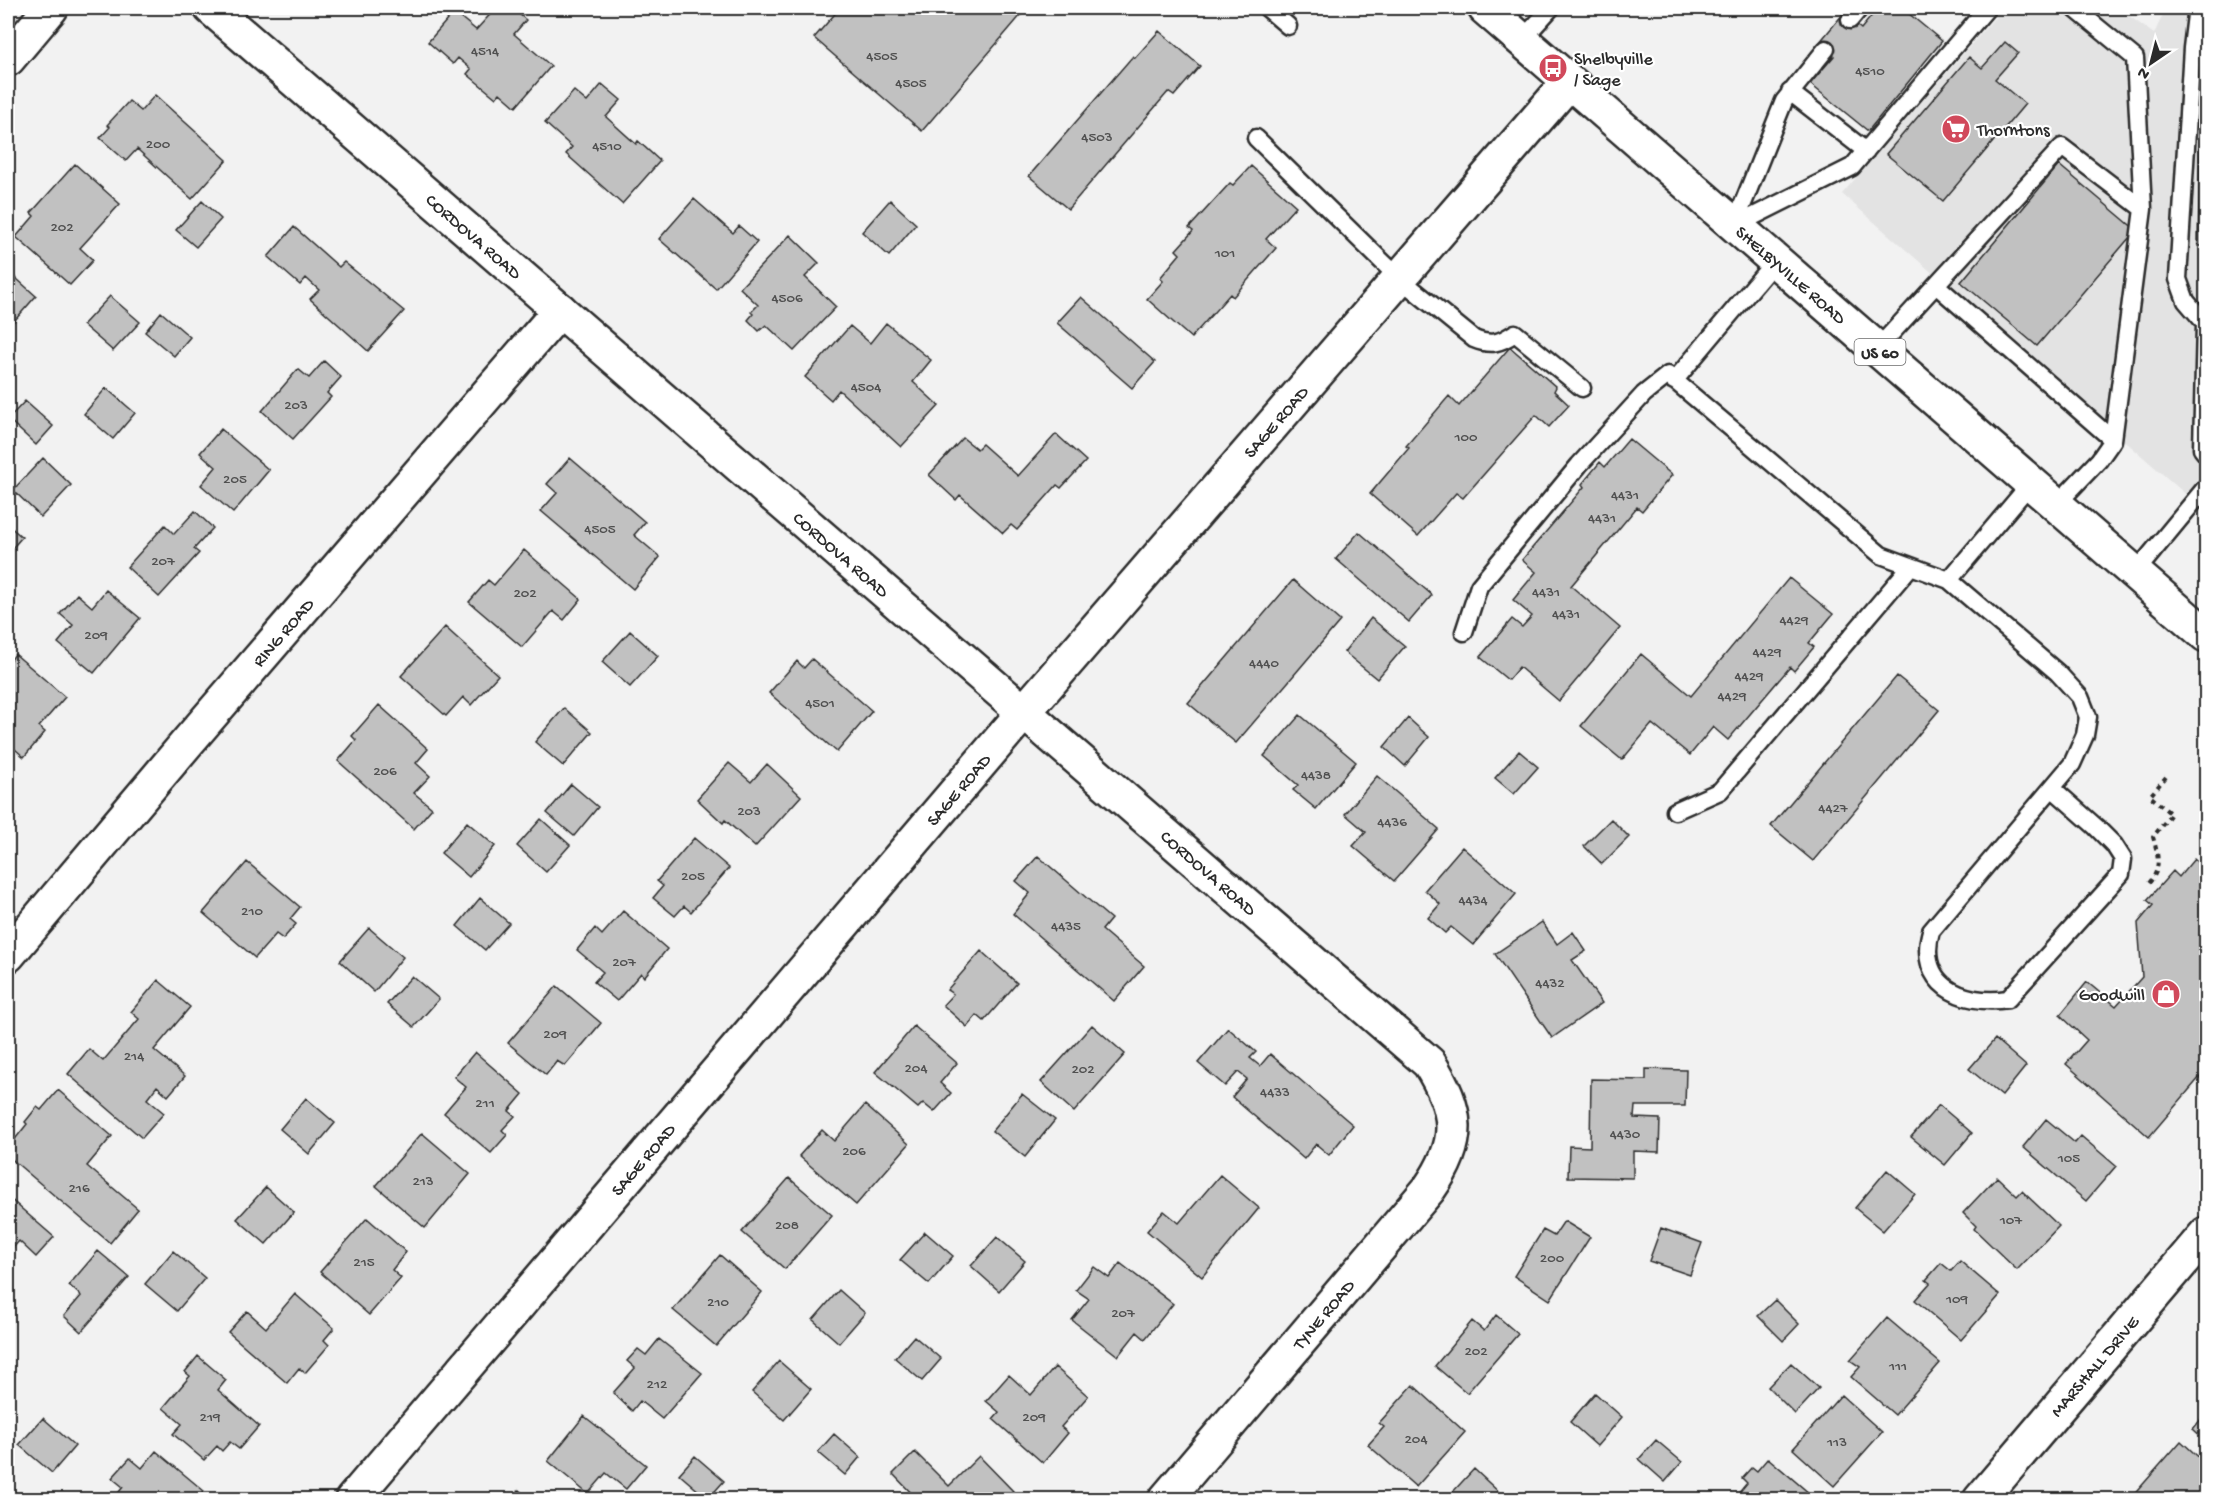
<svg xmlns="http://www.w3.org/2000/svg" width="2214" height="1507" font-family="'Gochi Hand',sans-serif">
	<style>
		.built { fill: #e3e3e3 }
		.building { fill: #c1c1c1; stroke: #2b2b2b; stroke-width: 1.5 }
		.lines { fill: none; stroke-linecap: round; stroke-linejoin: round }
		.lane-casing { stroke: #2b2b2b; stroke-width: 21 }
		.street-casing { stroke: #2b2b2b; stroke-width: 38 }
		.primary-casing { stroke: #2b2b2b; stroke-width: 38 }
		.path { stroke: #2b2b2b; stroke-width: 4; stroke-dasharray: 4.5 4.5; stroke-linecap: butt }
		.lane { stroke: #fff; stroke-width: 16 }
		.street { stroke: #fff; stroke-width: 33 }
		.primary { stroke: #fff; stroke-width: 33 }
		.labels { text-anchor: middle; stroke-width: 4.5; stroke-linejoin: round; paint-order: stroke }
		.number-label { font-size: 15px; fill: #505050 }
		.shield { fill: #fff; stroke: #6b6b6b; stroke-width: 1.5 }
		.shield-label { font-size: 16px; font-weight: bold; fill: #2b2b2b }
		.poi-label { font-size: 18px; fill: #2b2b2b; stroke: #fff; text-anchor: start }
		.street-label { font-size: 18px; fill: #2b2b2b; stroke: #fff }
	</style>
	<rect width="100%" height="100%" fill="#f2f2f2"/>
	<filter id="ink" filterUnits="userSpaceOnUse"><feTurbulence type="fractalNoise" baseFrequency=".0167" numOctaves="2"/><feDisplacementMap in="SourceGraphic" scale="12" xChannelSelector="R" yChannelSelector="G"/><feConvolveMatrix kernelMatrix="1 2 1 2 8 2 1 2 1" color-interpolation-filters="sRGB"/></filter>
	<g filter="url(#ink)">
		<path class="built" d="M2003 8H2118L2154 34 2166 8H2206V512L1842 194Z"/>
		<path class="building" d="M496 8H512L526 20 514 34 551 66 516 107 500 93 496 98 467 74 471 69 458 58 453 64 428 42 454 12 476 30Z
			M840 8H1027L922 131 814 38Z
			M1878 8H1902L1942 41 1868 131 1810 84 1834 56 1819 43 1843 14 1861 29Z
			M2129 8H2144L2138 15Z
			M1159 31 1200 66 1174 96 1168 92 1068 209 1029 176 1133 56 1135 58Z
			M2005 42 2018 53 1995 79 2025 104 1943 201 1886 154 1969 57 1982 68Z
			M2202 61 2206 65V246H2198Z
			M602 84 621 100 606 117 636 144 638 141 660 161 622 204 566 154 572 147 545 123 574 91 587 102Z
			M155 95 227 160 192 199 137 149 126 161 100 138 110 127 107 125 129 101 141 111Z
			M75 164 120 204 80 248 93 260 70 285 16 237 34 216 31 213Z
			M2059 165 2136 230 2037 346 1961 282Z
			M1251 166 1296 206 1266 239 1276 248 1233 297 1230 294 1191 338 1147 299 1163 281 1160 278 1180 254 1176 250 1193 231 1189 228 1230 183 1233 185Z
			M694 199 733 233 739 226 757 242 716 289 659 239Z
			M890 200 916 224 889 256 862 232Z
			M202 201 221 219 196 247 176 230Z
			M294 227 339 267 344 262 404 311 368 351 310 299 319 290 306 278 300 285 268 257Z
			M790 235 819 263 805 277 836 307 794 351 766 325 759 331 748 320 753 314 751 312 758 305 740 288Z
			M8 271 36 296 8 328Z
			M110 296 140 322 113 351 83 325Z
			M1081 297 1155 362 1132 388 1057 323Z
			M161 312 190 337 174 356 145 332Z
			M886 323 931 360 913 382 939 406 901 447 839 390 831 400 805 377 850 326 870 343Z
			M1510 347 1556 387 1554 391 1569 405 1549 427 1536 415 1463 498 1456 493 1418 536 1370 494 1409 448 1406 446 1449 396 1459 406Z
			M324 361 341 377 327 393 331 397 293 439 262 411 298 369 309 378Z
			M106 388 135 413 113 439 84 414Z
			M25 401 53 426 36 445 8 419Z
			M221 429 269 470 233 513 201 485 216 467 200 453Z
			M1056 434 1086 461 1061 488 1057 485 1017 530 1011 525 1003 533 960 495 956 500 929 475 963 438 977 449 982 444 1018 476Z
			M1629 439 1672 475 1642 511 1637 507 1571 586 1620 628 1559 701 1519 667 1508 680 1480 657 1512 619 1522 627 1532 616 1513 600 1536 572 1522 560 1584 487 1582 484 1600 462 1605 467Z
			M43 458 71 485 41 517 13 490Z
			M570 458 645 522 634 535 660 557 633 589 541 511 557 493 547 484Z
			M195 511 213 528 194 549 199 553 159 597 127 567 165 525 174 534Z
			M8 525 22 537 8 553Z
			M1359 532 1432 595 1409 622 1336 559Z
			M524 550 581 599 564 620 553 611 522 647 469 602 488 580 494 585Z
			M1789 578 1833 614 1809 643 1814 647 1794 671 1790 667 1728 740 1713 727 1690 755 1652 724 1622 760 1581 726 1641 654 1691 696Z
			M1293 580 1340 621 1236 743 1188 703Z
			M106 590 140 618 94 673 58 643 73 625 60 614 77 594 92 607Z
			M1371 618 1405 646 1377 679 1344 652Z
			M445 627 498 675 471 705 463 697 446 716 401 676Z
			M630 631 658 656 630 687 602 662Z
			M15 654 65 697 39 727 45 732 24 757 8 743V664Z
			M812 659 872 711 837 752 769 693 797 661 804 668Z
			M1897 676 1939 710 1813 861 1771 826Z
			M379 705 428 749 416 763 430 776 414 793 432 808 414 829 338 761 356 740 352 736Z
			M564 708 592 732 563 766 535 742Z
			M1300 715 1356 762 1316 809 1293 790 1298 785 1264 756Z
			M1408 718 1429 737 1405 766 1384 747Z
			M1519 751 1538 767 1514 794 1495 778Z
			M729 763 751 782 767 764 801 796 755 847 725 820 723 823 697 799Z
			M1377 776 1439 829 1394 881 1353 846 1366 832 1345 814Z
			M571 784 598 807 574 836 547 813Z
			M541 819 570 845 546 872 517 846Z
			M1611 819 1629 837 1602 864 1584 846Z
			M467 822 495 846 469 877 441 853Z
			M694 838 729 868 691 912 684 906 675 916 653 898 663 886 657 881Z
			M1462 847 1516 894 1473 945 1451 927 1445 933 1428 918 1440 904 1425 890Z
			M1038 856 1111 919 1102 930 1144 966 1114 1001 1013 914 1030 893 1016 881Z
			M2194 859 2206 870V1070L2149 1137 2066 1064 2087 1040 2060 1015 2087 982 2116 1006 2142 977 2138 923 2153 905 2147 900 2173 871 2179 877Z
			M247 862 300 907 290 919 296 924 283 939 276 934 255 958 203 913Z
			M480 898 509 923 485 950 457 926Z
			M623 911 667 949 644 977 641 973 617 1001 594 982 603 972 577 950 595 928 602 935Z
			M1542 922 1557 944 1573 932 1586 951 1572 960 1602 1003 1552 1038 1495 954Z
			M369 928 403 957 374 992 340 961Z
			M981 951 1017 983 984 1021 977 1015 967 1027 943 1005 953 994 947 990Z
			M412 976 439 999 414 1027 387 1004Z
			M158 980 190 1007 154 1050 185 1076 168 1096 157 1086 147 1099 164 1113 142 1138 68 1074 89 1049 103 1061 139 1019 131 1012Z
			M557 986 601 1023 565 1066 557 1061 546 1075 508 1043Z
			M1092 1025 1125 1054 1074 1112 1041 1082Z
			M914 1026 957 1063 940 1083 951 1093 934 1112 923 1103 918 1108 875 1072Z
			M1228 1028 1256 1052 1250 1058 1260 1066 1270 1054 1353 1125 1329 1155 1316 1144 1304 1159 1232 1097 1247 1079 1238 1072 1225 1086 1198 1063Z
			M1995 1039 2026 1066 2002 1096 1969 1069Z
			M475 1052 523 1094 509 1111 515 1116 502 1130 507 1135 491 1153 444 1113 466 1087 454 1077Z
			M1646 1069 1686 1070 1685 1106H1635L1634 1118 1660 1119 1659 1152 1633 1151V1178L1568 1177 1569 1146 1590 1147 1591 1079 1646 1080Z
			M58 1090 112 1136 87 1166 138 1209 110 1243 8 1156V1148L27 1124 25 1122 37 1107 41 1110Z
			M1022 1094 1055 1120 1025 1157 992 1131Z
			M306 1098 335 1123 309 1154 280 1129Z
			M865 1105 909 1144 856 1205 799 1156 822 1130 834 1141Z
			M1939 1105 1972 1133 1945 1165 1911 1137Z
			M2046 1119 2075 1143 2081 1136 2116 1166 2086 1201 2023 1147Z
			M422 1133 470 1174 425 1228 376 1186Z
			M1887 1170 1915 1194 1883 1231 1855 1208Z
			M1220 1175 1259 1208 1202 1277 1147 1231 1164 1211 1179 1223Z
			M1997 1177 2017 1196 2022 1191 2059 1226 2017 1270 1974 1229 1976 1226 1963 1213Z
			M789 1178 832 1215 785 1269 742 1232Z
			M266 1187 294 1212 266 1244 237 1219Z
			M8 1197 54 1237 36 1257 19 1241 13 1248 8 1243Z
			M367 1218 406 1252 392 1270 401 1278 369 1315 320 1272Z
			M1564 1221 1590 1237 1550 1300 1514 1276 1543 1230 1554 1236Z
			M1661 1228 1702 1243 1690 1275 1649 1261Z
			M925 1232 953 1256 929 1284 900 1260Z
			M997 1237 1025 1261 999 1291 971 1266Z
			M98 1251 129 1277 81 1332 64 1316 81 1296 69 1285Z
			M173 1251 205 1278 177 1311 145 1284Z
			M720 1255 762 1292 716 1346 673 1310Z
			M1960 1261 2000 1295 1961 1340 1915 1300 1930 1283 1926 1280 1941 1263 1951 1271Z
			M1120 1263 1173 1304 1145 1339 1137 1332 1118 1356 1072 1320 1089 1299 1076 1290 1094 1267 1109 1278Z
			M839 1290 865 1313 839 1343 813 1320Z
			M295 1294 334 1328 324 1340 329 1345 305 1373 299 1368 287 1383 228 1332 247 1311 266 1328Z
			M1775 1300 1799 1324 1783 1341 1758 1316Z
			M1496 1315 1518 1334 1467 1393 1435 1366 1472 1321 1484 1331Z
			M1887 1318 1940 1363 1895 1415 1851 1377 1860 1367 1850 1360Z
			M914 1336 941 1359 922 1381 895 1358Z
			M659 1339 702 1373 662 1419 640 1401 632 1411 613 1393 635 1368 627 1361 638 1349 646 1355Z
			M198 1356 226 1380 218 1390 259 1426 239 1449 230 1442 222 1451 217 1446 204 1460 173 1434 182 1424 163 1408 190 1376 185 1372Z
			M779 1361 811 1389 784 1420 752 1392Z
			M1791 1363 1819 1388 1795 1414 1768 1387Z
			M1055 1367 1088 1396 1061 1427 1068 1433 1043 1463 993 1419 999 1412 986 1401 1009 1375 1031 1395Z
			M1413 1385 1465 1432 1416 1487 1368 1445 1384 1427 1379 1423Z
			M1595 1393 1622 1417 1597 1446 1570 1422Z
			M1841 1395 1882 1432 1834 1486 1793 1449Z
			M2206 1413V1441L2193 1429Z
			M584 1416 646 1465 626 1489 606 1473 588 1494 548 1461Z
			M43 1418 75 1446 52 1473 19 1445Z
			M834 1434 860 1457 845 1475 818 1452Z
			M1656 1440 1682 1462 1665 1482 1639 1459Z
			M2181 1441 2206 1464V1500L2130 1499Z
			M156 1451 204 1491 197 1500H118L115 1497 123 1487 112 1478 130 1458 142 1468Z
			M915 1452 949 1486 979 1456 1013 1491 1004 1500H918L893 1474Z
			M695 1456 724 1481 708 1499 679 1474Z
			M1768 1458 1817 1500H1733L1747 1483 1742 1478 1752 1467 1757 1471Z
			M1474 1469 1503 1496 1499 1500H1452L1449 1496Z
			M519 1490 530 1500H512Z"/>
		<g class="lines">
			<g class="lane-casing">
				<path id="lane" d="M1267 8 1288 26
					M2204 8 2196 15 2192 48 2178 279 2186 301 2205 323
					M1850 20 1860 8
					M1522 40 1551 8
					M1826 49 1784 101 1734 226 1852 167 1987 8
					M1790 92 1866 151
					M1256 138 1399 278 1474 339C1491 346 1500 343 1515 333L1582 388
					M1936 285 2113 440
					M2206 324 2205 323 2202 449 2206 454
					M1877 349 2062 147 2143 209
					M1674 381 1775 261
					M2031 483 1949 580 2058 673 2080 697 2088 717 2085 735 2072 764 1931 931C1916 984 1961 1006 2008 999L2121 874 2123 859 2114 845 2096 827 2052 788
					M2056 505 2099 460 2113 440 2143 209 2135 58 2074 8
					M2135 573 2206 487
					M1464 632 1479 586 1579 465 1644 394 1668 375 1881 555 1949 580
					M1675 811 1720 791 1911 566"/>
			</g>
			<g class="street-casing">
				<g id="street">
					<path id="s1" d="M211 8 1429 1063C1459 1111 1463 1141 1429 1189L1165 1500"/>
					<path d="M8 59 51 8"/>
					<path id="s2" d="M8 955 186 744 560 310"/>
					<path id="s3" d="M352 1500 1024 712 1569 82"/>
					<path id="s4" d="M1980 1500 2206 1234"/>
				</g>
			</g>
			<g class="primary-casing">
				<g id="primary">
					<path id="s5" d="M1485 8 2206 635"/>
				</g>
			</g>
			<path class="path" d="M2149 883C2162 868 2158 855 2153 837L2171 814 2150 796 2166 777"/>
			<use href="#lane" class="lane"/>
			<use href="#street" class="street"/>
			<use href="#primary" class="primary"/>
		</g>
	</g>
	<defs>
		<g id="bus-disc" transform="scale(1.5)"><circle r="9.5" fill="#d1495b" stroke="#fff"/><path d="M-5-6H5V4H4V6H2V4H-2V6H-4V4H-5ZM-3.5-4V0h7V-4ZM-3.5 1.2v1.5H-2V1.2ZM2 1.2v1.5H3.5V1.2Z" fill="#fff"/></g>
		<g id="supermarket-disc" transform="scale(1.5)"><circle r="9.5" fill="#d1495b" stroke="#fff"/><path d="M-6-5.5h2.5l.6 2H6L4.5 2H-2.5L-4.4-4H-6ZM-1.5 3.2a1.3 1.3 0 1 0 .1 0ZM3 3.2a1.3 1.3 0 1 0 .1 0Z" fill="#fff"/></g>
		<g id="shop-disc" transform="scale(1.5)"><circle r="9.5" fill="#d1495b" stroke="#fff"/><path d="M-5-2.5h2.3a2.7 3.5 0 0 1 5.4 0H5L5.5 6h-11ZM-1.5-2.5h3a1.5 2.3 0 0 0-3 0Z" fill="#fff"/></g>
	</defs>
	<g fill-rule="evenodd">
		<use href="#bus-disc" x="1553" y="68"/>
		<use href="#supermarket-disc" x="1956" y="129"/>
		<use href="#shop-disc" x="2166" y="994"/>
	</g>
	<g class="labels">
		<g class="number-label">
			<text x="485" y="55">4514</text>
			<text x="882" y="60">4505</text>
			<text x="1870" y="75">4510</text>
			<text x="911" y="87">4505</text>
			<text x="1097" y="141">4503</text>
			<text x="158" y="148">200</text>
			<text x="607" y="150">4510</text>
			<text x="62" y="231">202</text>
			<text x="1225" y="257">101</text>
			<text x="787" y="302">4506</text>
			<text x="866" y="391">4504</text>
			<text x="296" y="409">203</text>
			<text x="1466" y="441">100</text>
			<text x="235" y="483">205</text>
			<text x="1625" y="499">4431</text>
			<text x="1602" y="522">4431</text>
			<text x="600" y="533">4505</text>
			<text x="163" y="565">207</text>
			<text x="1546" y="596">4431</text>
			<text x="525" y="597">202</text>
			<text x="1566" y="618">4431</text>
			<text x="1794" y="624">4429</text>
			<text x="96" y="639">209</text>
			<text x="1767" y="656">4429</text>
			<text x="1264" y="667">4440</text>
			<text x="1749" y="680">4429</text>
			<text x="1732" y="700">4429</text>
			<text x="820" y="707">4501</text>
			<text x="385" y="775">206</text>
			<text x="1316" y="779">4438</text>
			<text x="1833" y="812">4427</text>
			<text x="749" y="815">203</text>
			<text x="1392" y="826">4436</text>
			<text x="693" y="880">205</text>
			<text x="1473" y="904">4434</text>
			<text x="252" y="915">210</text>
			<text x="1066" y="930">4435</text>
			<text x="624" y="966">207</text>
			<text x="1550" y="987">4432</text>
			<text x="555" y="1038">209</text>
			<text x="134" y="1060">214</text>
			<text x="916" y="1072">204</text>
			<text x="1083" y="1073">202</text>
			<text x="1275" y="1096">4433</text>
			<text x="485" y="1107">211</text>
			<text x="1625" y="1138">4430</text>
			<text x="854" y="1155">206</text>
			<text x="2069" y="1162">105</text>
			<text x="423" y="1185">213</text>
			<text x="79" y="1192">216</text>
			<text x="2011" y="1224">107</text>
			<text x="787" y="1229">208</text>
			<text x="1552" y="1262">200</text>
			<text x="364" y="1266">215</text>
			<text x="1957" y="1303">109</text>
			<text x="718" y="1306">210</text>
			<text x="1123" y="1317">207</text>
			<text x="1476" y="1355">202</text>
			<text x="1898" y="1370">111</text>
			<text x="657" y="1388">212</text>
			<text x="210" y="1421">219</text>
			<text x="1034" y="1421">209</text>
			<text x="1416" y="1443">204</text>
			<text x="1837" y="1446">113</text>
		</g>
		<rect class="shield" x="1854.5" y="339" width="51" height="26" rx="4.5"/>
		<g class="shield-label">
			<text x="1880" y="358">US 60</text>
		</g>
		<g class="poi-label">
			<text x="1574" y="64">Shelbyville<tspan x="1574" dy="21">/ Sage</tspan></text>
			<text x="1977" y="135">Thorntons</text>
			<text x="2145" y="1000" text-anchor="end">Goodwill</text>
		</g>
		<g class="street-label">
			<text dy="6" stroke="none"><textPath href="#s1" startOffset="348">CORDOVA ROAD</textPath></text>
			<text dy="6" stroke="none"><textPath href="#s5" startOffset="406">SHELBYVILLE ROAD</textPath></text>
			<text dy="6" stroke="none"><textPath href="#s3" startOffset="1420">SAGE ROAD</textPath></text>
			<text dy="6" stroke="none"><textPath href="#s1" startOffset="834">CORDOVA ROAD</textPath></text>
			<text dy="6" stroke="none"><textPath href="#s2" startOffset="424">RING ROAD</textPath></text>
			<text dy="6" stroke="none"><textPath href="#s3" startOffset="934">SAGE ROAD</textPath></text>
			<text dy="6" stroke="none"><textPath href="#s1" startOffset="1320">CORDOVA ROAD</textPath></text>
			<text dy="6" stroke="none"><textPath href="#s3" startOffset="448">SAGE ROAD</textPath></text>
			<text transform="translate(1323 1314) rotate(-50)" y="6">TYNE ROAD</text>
			<text dy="6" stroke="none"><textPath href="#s4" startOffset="176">MARSHALL DRIVE</textPath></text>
		</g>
	</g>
	<rect width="2214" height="1507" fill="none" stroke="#fff" stroke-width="30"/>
	<rect x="15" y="15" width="2184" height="1477" fill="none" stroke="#2b2b2b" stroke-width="2" filter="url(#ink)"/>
	<g transform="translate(2151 63) rotate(215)" stroke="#ffffff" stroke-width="4.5" paint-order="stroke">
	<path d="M0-4.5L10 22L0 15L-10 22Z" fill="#2b2b2b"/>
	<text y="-9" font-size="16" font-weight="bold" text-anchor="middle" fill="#2b2b2b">N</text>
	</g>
</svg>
